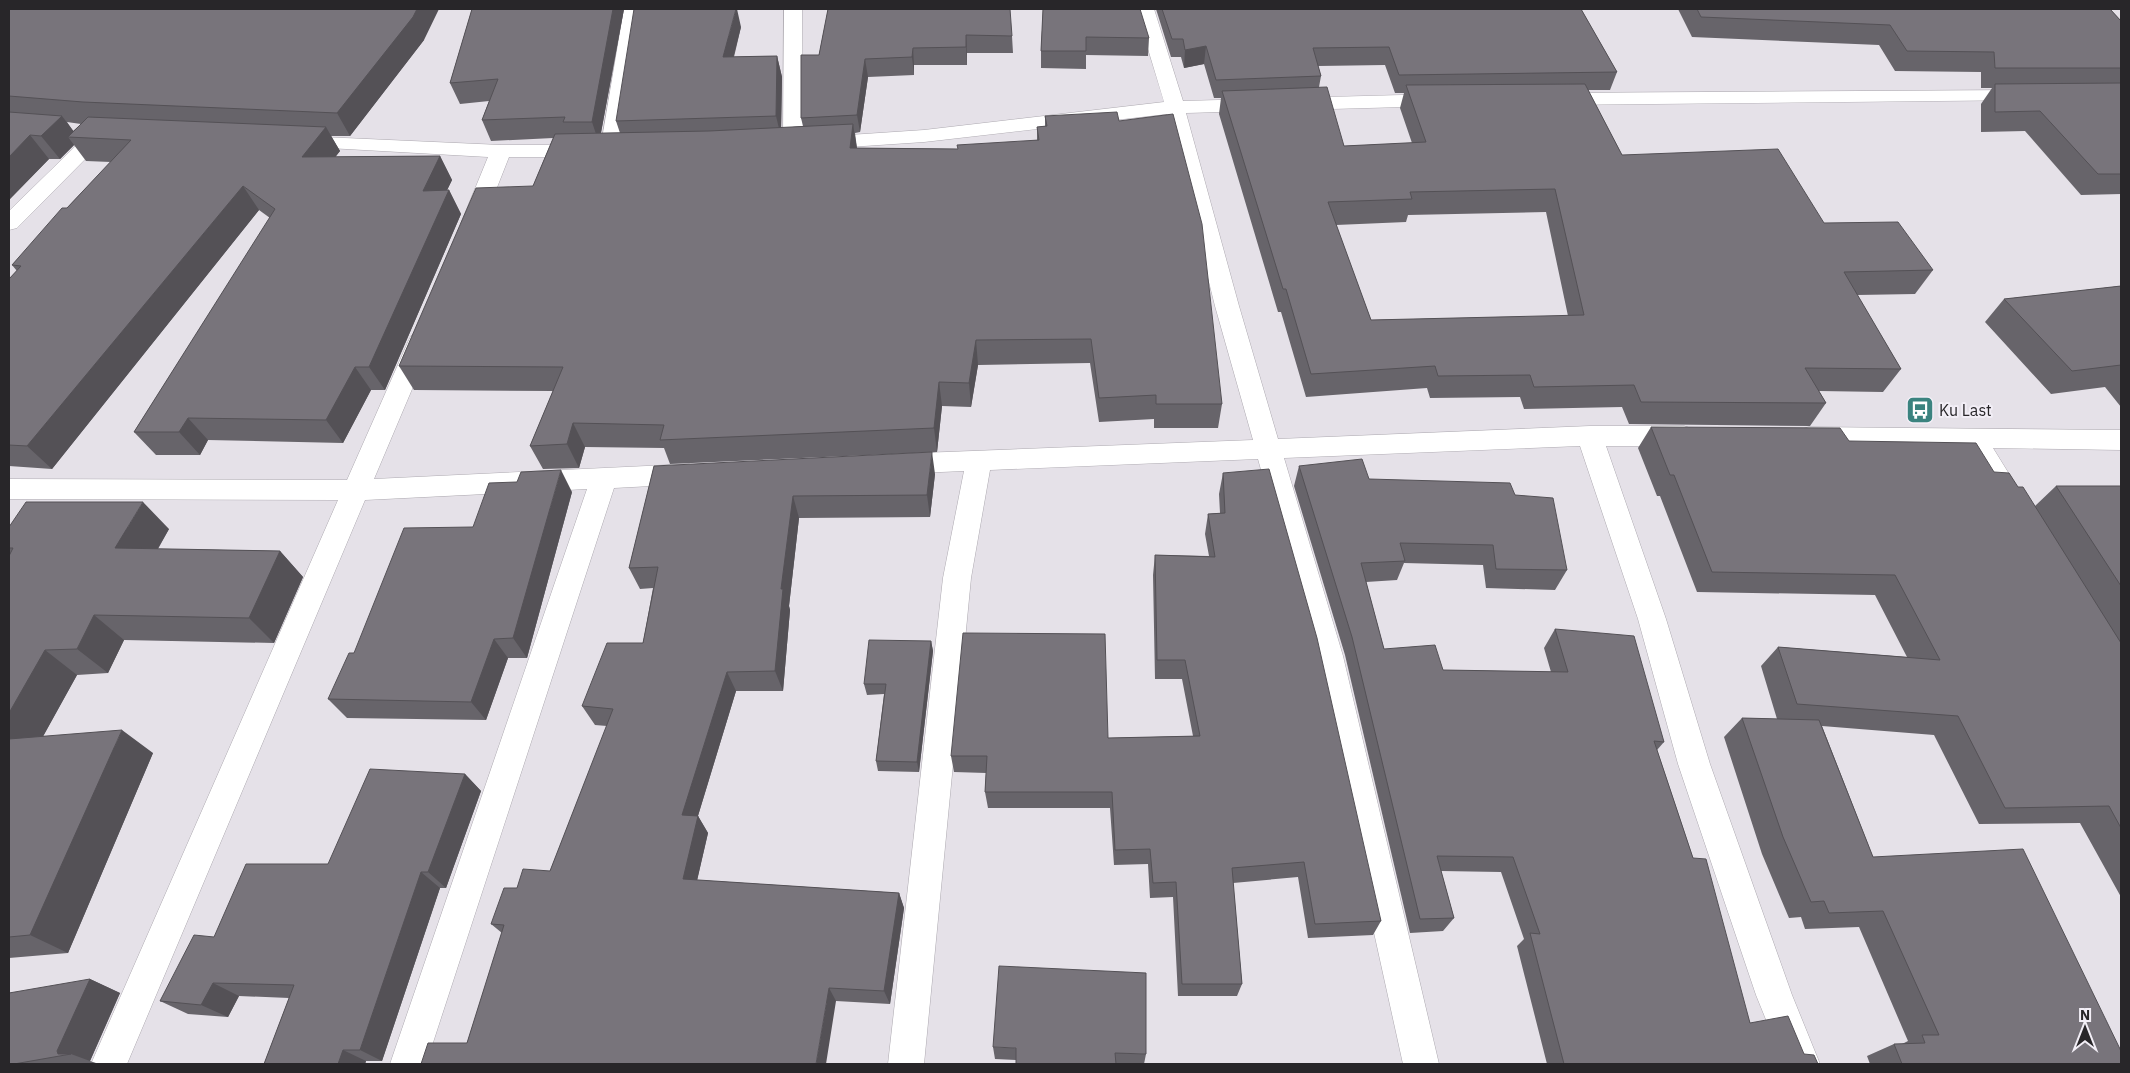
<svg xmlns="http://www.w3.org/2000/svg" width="2130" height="1073" font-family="'IBM Plex Sans',sans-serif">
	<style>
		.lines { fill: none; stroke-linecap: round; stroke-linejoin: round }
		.street-casing { stroke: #ada9b0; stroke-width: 1 }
		.street { fill: #fff; fill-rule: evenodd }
		.wall { fill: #67646a; fill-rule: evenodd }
		.shaded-wall { fill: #545156 }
		.building { fill: #78747b; stroke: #545156; fill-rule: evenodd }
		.labels { text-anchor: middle; stroke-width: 4; stroke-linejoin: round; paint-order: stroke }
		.poi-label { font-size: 16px; fill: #282629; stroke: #f2eef6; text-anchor: start }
	</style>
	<rect width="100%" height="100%" fill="#e5e1e8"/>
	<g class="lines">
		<g class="street-casing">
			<path id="street" d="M624 9H642L620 151 617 155 610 157 603 155 600 151Z
				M784 9H802L803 145 800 149 793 151 786 149 783 145Z
				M1136 9H1154L1183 101 1439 94 1446 96 1449 100 1446 104 1439 106 1186 113 1239 306 1278 439 1590 426H1684L1693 429 1697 436 1693 443 1684 446H1606L1666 619 1710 764 1792 995 1820 1064H1784L1756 995 1678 764 1638 619 1580 446 1284 458 1343 656 1439 1064H1403L1313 656 1258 459 990 470 971 578 924 1064H888L943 578 964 471 895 474 886 471 882 464 886 457 895 454 1253 440 1215 306 1167 114 924 142 819 149 812 147 809 143 812 139 819 137 924 130 1164 102Z
				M2024 90 2031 92 2034 96 2031 100 1555 105 1548 103 1545 99 1548 95 1555 93Z
				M100 127 107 129 110 133 107 137 17 228 9 230V211L93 129Z
				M300 136 501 145H584L591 147 594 151 591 155 584 157H509L483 223 480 228 472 230 464 228 461 223 488 157 293 146 290 142 293 138Z
				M420 334 429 336 432 342 374 479 689 464 698 467 702 474 698 481 689 484 614 488 426 1064H390L587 489 365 500 127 1064H91L338 500 9 499V479L347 480 408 342 411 336Z
				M1809 427 2121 430V450L1993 448 2027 503 2024 510 2014 514 2004 510 1966 448 1809 447 1800 444 1796 437 1800 430Z"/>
		</g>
		<use href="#street" class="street"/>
	</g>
	<path class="wall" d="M9 9 424 40 350 136H331L340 151 335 157 440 156 452 180 447 190H449L461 214 385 390H371L343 443 208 440 200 455H156L134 432 270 218 259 210 52 469 9 466V279L17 271 12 265 111 162 86 161 74 145 60 159H49L9 200ZM67 122 81 124 73 131Z
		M472 9H624L601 133H620L616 121 741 27 734 57 777 56 782 77 781 128 803 126 801 118 819 55 828 9 1012 36 1013 53H967V65H914V75L868 77 860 132 855 133 857 148 958 149 1037 140V127L1045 126V116L1119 121 1222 404 1218 428H1154V419L1099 422 1090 363 978 365 971 407 942 406 937 452 670 464 664 448 585 447 579 468 543 469 530 446 553 391 414 390 399 366 533 186 553 138 491 141 482 120 489 101 460 104 450 83Z
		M1043 9 1149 38 1148 56 1086 55V69L1041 68V51Z
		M1156 9H1581L1617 72 1610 90H1588L1622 155 1824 223 1933 270 1915 294 1857 295 1901 369 1883 392 1819 391 1826 403 1810 426 1629 424 1622 407 1524 409 1520 397 1430 398 1427 388 1306 397 1281 312H1278L1219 114 1221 98H1214L1204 64 1184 68 1181 57H1171ZM1385 65 1395 93H1404L1400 108 1412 143 1344 146 1319 87 1321 76 1318 66ZM1546 212 1568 316 1371 320 1336 225 1406 222 1408 215Z
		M1678 9H2110L2121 21V194L2081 195 2025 131 1981 132V104L1992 88H1981V72L1895 71 1879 45 1692 37Z
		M2121 286V407L2105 387 2051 394 1985 322 2004 299Z
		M1651 427 1849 441 1994 472 2018 487 2035 506 2056 486H2120L2121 484V897L2080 823 1979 824 1934 735 1822 726 1873 857 2121 1064H1870L1867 1056 1894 1044H1902L1908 1041 1859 927 1805 929 1801 917 1789 918 1762 854 1724 737 1742 718 1777 719 1761 666 1778 647 1907 657 1875 595 1697 592 1660 496H1657L1638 448Z
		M654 466 935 474 930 517 799 518 789 606 790 610 783 691H736L698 816 708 833 697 880 899 893 904 908 890 1004 836 1001 467 1043 502 933 491 924 517 888 550 871 607 726 595 725 582 706 643 643 653 588 640 589 629 568Z
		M1299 466 1369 479 1515 495 1567 570 1555 590 1486 588 1483 565 1404 563 1397 580 1366 582 1384 649 1443 670 1551 672 1544 648 1555 629 1664 742 1657 750 1693 858 1750 1023 1804 1054 1818 1064H1547L1517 946 1524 939 1501 872 1441 871 1454 918 1443 931 1410 933 1345 655 1294 486Z
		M1223 473 1381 921 1373 935 1308 938 1298 877 1233 883 1242 984 1237 996H1178L1173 897 1150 898 1148 864 1114 865 1110 808H988L985 792 986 773 954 772 951 756 1108 738 1193 736 1182 679H1155L1153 575 1155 555 1209 556 1205 534 1208 514 1220 513 1219 494Z
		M572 492 527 658H508L486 720 347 718 328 699 354 653Z
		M9 527 169 529 158 549 280 551 303 577 274 643 124 640 108 673 77 675 43 736 153 753 68 953 9 958Z
		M931 641 933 651 919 772 878 771 876 761 884 694 867 695 864 684Z
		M465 774 481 791 446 888H440L382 1061H366L365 1064H264L289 998 239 996 228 1017 188 1014 160 1001 214 937 328 864Z
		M90 979 120 993 90 1061 99 1064H9Z
		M993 1047 1146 1054 1144 1064H1016V1060L995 1059Z"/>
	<path class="shaded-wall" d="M417 9H439L424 40 350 136 337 113Z
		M613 9H624L599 143 592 122Z
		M736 9H737L741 27 728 78 723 57Z
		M966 35 967 53V65L966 47Z
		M1206 46 1204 64 1184 68 1185 50Z
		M913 48 914 65V75L912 57Z
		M777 56 782 77 781 137 776 116Z
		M865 59 868 77 860 132 857 115Z
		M62 116 78 137H68L74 145 60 159 41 136Z
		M853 124 857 149 850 148Z
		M326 127 340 151 317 181 302 157Z
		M30 135 49 159 9 200V157Z
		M440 156 452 180 435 215 423 191Z
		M243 186 259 210 52 469 27 446Z
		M449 190 461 214 385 390 369 367Z
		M976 340 978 365 971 407 969 383Z
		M355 367 371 390 343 443 326 420Z
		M939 382 942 406 937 452 934 428Z
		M188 418 208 440 200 455 179 432Z
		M573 423 585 447 579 468 567 444Z
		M932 452 935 474 930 517 927 495Z
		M561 470 572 492 527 658 513 638Z
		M793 496 799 518 789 606 790 610 783 691 775 671 781 589Z
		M143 502 169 529 143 574 115 548Z
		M280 551 303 577 274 643 249 618Z
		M94 615 124 640 108 673 77 649Z
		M494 639 508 658 486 720 471 702Z
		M931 641 933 651 919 772 917 762Z
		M45 650 77 675 29 762 9 750V713Z
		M727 672 736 691 693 832 682 815Z
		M122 730 153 753 68 953 30 935Z
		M465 774 481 791 446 888 428 872Z
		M698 816 708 833 694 894 683 879Z
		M421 872 440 888 382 1061 360 1050Z
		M899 893 904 908 890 1004 884 991Z
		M90 979 120 993 90 1061 71 1054H58L57 1051Z
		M213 983 239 996 228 1017 201 1005Z
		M829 988 836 1001 826 1064H816Z
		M343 1050 366 1061 365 1064H338Z"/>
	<path class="building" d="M9 9H417L413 17 337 113 83 102 9 96Z
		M472 9H613L592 122H563L565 117 482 120 498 79 450 83Z
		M634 9H736L723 57 777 56 776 116 616 121Z
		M828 9H1010L1012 36 966 35V47L913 48 912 57 865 59 857 115 801 118V55H819Z
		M1043 9H1140L1149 38 1086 37V51H1041Z
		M1162 9H1581L1617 72 1399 75 1389 47 1313 48 1321 76 1216 80 1206 46 1185 50 1183 39H1172Z
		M1697 9H2110L2121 21V68H1995L1994 52 1907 51 1890 25 1701 17Z
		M2121 83V174H2098L2040 111 1995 112V84Z
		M1585 84 1622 155 1778 149 1824 223 1898 222 1933 270 1844 272 1901 369 1805 368 1826 403 1641 402 1634 385 1534 387 1530 375 1438 376 1435 366 1311 374 1286 289H1283L1222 91 1327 87 1344 146 1426 142 1406 85ZM1555 189 1584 315 1371 320 1328 202 1412 199 1410 192Z
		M9 112 62 116 41 136 30 135 9 157Z
		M1117 112 1119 121 1173 114 1202 224 1222 404H1156V395L1099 398 1091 339 976 340 969 383 939 382 934 428 660 440 664 425 573 423 567 444 530 446 563 367 399 366 476 188 533 186 555 134 709 131 853 124 850 148 958 149 957 145 1039 140 1037 127 1047 126 1045 116Z
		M88 117 326 127 302 157 440 156 423 191 449 190 369 367H355L326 420 188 418 179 432H134L275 209 243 186 27 446 9 445V279L21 266 12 265 62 208H67L131 140 68 137Z
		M2121 286V365L2072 371 2004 299Z
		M1651 427 1840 428 1849 441 1976 443 1994 472 2009 473 2018 487H2023L2121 643V828L2109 806 2005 808 1958 716 1797 704 1778 647 1940 660 1895 575 1712 572 1674 475H1670Z
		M932 452 927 495 793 496 781 589H783L775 671 727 672 682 815 698 816 683 879 899 893 884 991 829 988 816 1064H421L428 1043H467L504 925 491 924 504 888H517L523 869 550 871 613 709 582 706 607 643H643L658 567 629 568 654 466Z
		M1362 459 1369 479 1510 483 1515 495 1553 498 1567 570 1496 569 1493 545 1400 543 1405 561 1361 563 1384 649 1435 645 1443 670 1568 672 1555 629 1634 636 1664 742 1654 741 1693 858 1706 859 1750 1023 1788 1016 1804 1054 1814 1055 1818 1064H1564L1530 933 1540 934 1513 857 1437 856 1454 918 1420 919 1352 637 1299 466Z
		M1269 469 1317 638 1381 921 1315 924 1304 862 1232 868 1242 984H1182L1176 882 1153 883 1150 849 1115 850 1112 792H985L987 756H951L963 633 1105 634 1108 738 1200 736 1185 660H1157L1155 555 1215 557 1208 514 1225 513 1223 473Z
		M561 470 513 638 494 639 471 702 328 699 349 653H354L404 528 473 527 489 483 517 482 521 472Z
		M2056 486H2121V586Z
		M26 502H143L115 548 280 551 249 618 94 615 77 649 45 650 9 713V556L13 548H9V527Z
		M869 640 931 641 917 762 876 761 886 684H864Z
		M1742 718 1819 720 1873 857 2023 849 2121 1051V1064H1902L1894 1044 1925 1043 1922 1035H1939L1883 911 1829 913 1824 901 1811 902 1783 837Z
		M122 730 30 935 9 937V739Z
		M370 769 465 774 428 872H421L360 1050H343L338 1064H264L294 985 213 983 201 1005 160 1001 194 935 214 937 246 864H328Z
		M999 966 1146 973V1054L1115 1053 1116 1064H1016V1048L993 1047Z
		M90 979 57 1051 58 1054H71L14 1064H9V993Z"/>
	<defs>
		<g id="bus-square" transform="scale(1.4375)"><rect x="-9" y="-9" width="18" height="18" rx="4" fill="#3b837f" stroke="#f2eef6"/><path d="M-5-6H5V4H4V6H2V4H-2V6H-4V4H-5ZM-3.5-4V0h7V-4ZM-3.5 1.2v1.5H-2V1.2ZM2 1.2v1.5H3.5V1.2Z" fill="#fff"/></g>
	</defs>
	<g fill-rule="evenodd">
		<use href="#bus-square" x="1920" y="410"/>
	</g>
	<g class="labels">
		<g class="poi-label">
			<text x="1939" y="416">Ku Last</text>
		</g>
	</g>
	<rect width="2130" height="1073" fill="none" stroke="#282629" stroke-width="20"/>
	<g transform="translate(2085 1028)" stroke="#f2eef6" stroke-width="4" paint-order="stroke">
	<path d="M0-4L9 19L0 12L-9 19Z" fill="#282629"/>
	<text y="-8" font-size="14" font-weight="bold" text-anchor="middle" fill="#282629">N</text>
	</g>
</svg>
